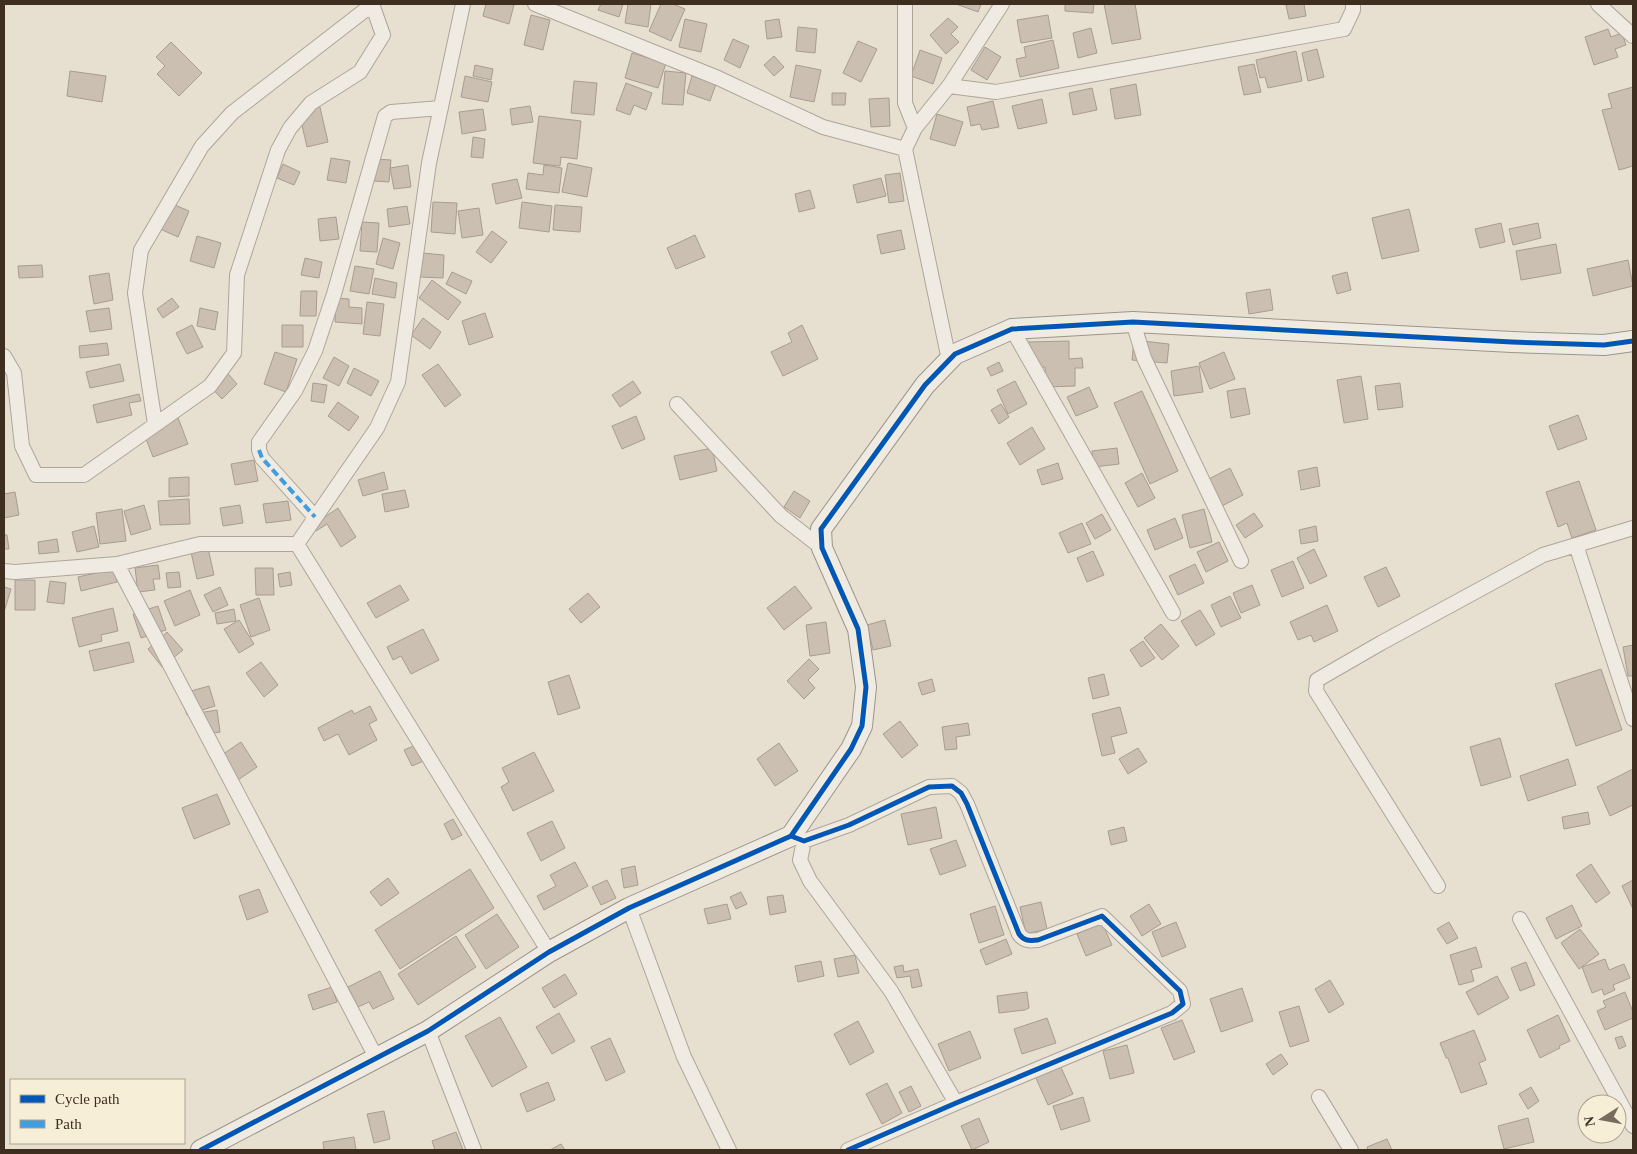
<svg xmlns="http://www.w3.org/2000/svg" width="1637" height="1154" font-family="'Times New Roman',serif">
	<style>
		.building { fill: #cbbfb2; stroke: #a89c90 }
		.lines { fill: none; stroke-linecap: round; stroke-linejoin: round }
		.street-casing { stroke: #ada599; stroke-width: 16 }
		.secondary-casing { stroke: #9c958a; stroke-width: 22 }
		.street { stroke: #efebe3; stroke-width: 14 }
		.secondary { stroke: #efebe3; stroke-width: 20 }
		.quiet { stroke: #3f9de0; stroke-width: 4; stroke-dasharray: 8 4; stroke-linecap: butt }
		.cycleway-casing { stroke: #f7eed8; stroke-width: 8 }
		.cycleway { stroke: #0057b8; stroke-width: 5 }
	</style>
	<rect width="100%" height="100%" fill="#e7e0d1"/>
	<path class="building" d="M486 4H509L514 5 509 24 483 16Z
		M601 4H623L619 17 598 10Z
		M628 4H651L648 27 625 23Z
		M661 4H673L685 9 671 41 649 31Z
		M956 4H981L978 12Z
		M1065 4H1094L1093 13 1065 11Z
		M1104 4H1135L1141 39 1112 44Z
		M1293 4H1304L1306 16 1289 19 1286 5Z
		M531 15 550 20 543 50 524 45Z
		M1048 15 1052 38 1021 43 1017 20Z
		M948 18 958 27 951 34 959 42 946 54 930 35Z
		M685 19 707 24 701 52 679 47Z
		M779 19 782 37 767 39 765 21Z
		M798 27 817 29 815 53 796 51Z
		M1091 28 1097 53 1078 58 1073 33Z
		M1608 29 1611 37 1622 33 1626 45 1615 49 1618 57 1594 65 1585 37Z
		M733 39 749 46 740 68 724 60Z
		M1053 40 1059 68 1020 77 1016 59 1026 57 1024 47Z
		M858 41 877 49 861 82 843 73Z
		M171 42 202 73 179 96 157 74 165 66 156 57Z
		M985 47 1001 57 987 80 971 70Z
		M1317 49 1324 77 1308 81 1302 53Z
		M920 50 942 58 933 84 911 76Z
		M1296 51 1302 81 1268 88 1265 77 1260 78 1256 60Z
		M632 53 666 63 658 88 625 78Z
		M774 56 784 67 774 76 764 65Z
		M1254 64 1261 92 1244 95 1238 67Z
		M475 65 493 69 491 80 473 76Z
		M796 65 821 70 814 102 790 97Z
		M70 71 106 76 102 102 67 96Z
		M665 71 686 73 683 105 662 104Z
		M465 76 492 82 488 102 461 97Z
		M692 76 716 84 710 101 687 93Z
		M574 81 597 83 594 115 571 113Z
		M626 83 652 93 646 110 634 105 630 115 616 110Z
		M1136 84 1141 115 1115 119 1110 89Z
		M1633 87V166L1619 170 1602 110 1612 108 1608 94Z
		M1092 88 1097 110 1073 115 1069 93Z
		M832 93H846L845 105H832Z
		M889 98 890 126 871 127 869 99Z
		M1042 99 1047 123 1018 129 1012 106Z
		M993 101 999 127 982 130 980 124 971 126 967 107Z
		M319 103 328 142 307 147 298 108Z
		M530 106 533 122 512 125 510 109Z
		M483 109 486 130 462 134 459 112Z
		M937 114 963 122 955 146 930 139Z
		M539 116 581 121 577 159 561 157 560 166 533 163Z
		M473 137 485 139 483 158 471 157Z
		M331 158 350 161 346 183 327 180Z
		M376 159 391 160 389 182 374 181Z
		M568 163 592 168 587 197 562 192Z
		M283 164 300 172 294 185 277 178Z
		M408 165 411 187 394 189 390 168Z
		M544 165 562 168 559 193 526 189 528 173 543 175Z
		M900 173 904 201 889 203 885 175Z
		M881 178 886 196 857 203 853 185Z
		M517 179 522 198 496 204 492 184Z
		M810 190 815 208 799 212 795 194Z
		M168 202 189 211 178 237 158 228Z
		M433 202 457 203 455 234 431 232Z
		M522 202 552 206 549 232 519 228Z
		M555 205 582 207 580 232 553 230Z
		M407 206 410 224 389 227 387 209Z
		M479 208 483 235 462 238 458 211Z
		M1409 209 1419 251 1382 259 1372 218Z
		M336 217 339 239 320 241 318 219Z
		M362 222 379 223 377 252 360 251Z
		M1501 223 1505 242 1480 248 1475 229Z
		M1538 223 1541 238 1513 245 1509 229Z
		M901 230 905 249 881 254 877 235Z
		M492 231 507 242 491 263 476 252Z
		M695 235 705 257 676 269 667 248Z
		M197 236 221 243 214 268 190 261Z
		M383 238 400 243 393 269 376 264Z
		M1556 244 1561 273 1521 280 1516 251Z
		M422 253 444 255 443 278 420 277Z
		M305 258 322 262 319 278 301 275Z
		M1628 260 1633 286 1593 296 1587 269Z
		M42 265 43 277 19 278 18 266Z
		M355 266 374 269 369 294 350 291Z
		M452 272 472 281 466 294 446 284Z
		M1347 272 1351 290 1337 294 1332 276Z
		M109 273 113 300 94 304 89 276Z
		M375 278 397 283 395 298 372 294Z
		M432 280 461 302 448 320 419 298Z
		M1270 289 1273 310 1249 314 1246 293Z
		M301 291H317L316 316H300Z
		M172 298 179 307 163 318 157 309Z
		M336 298 349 299V307L362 308V324L335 322Z
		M367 302 384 304 380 336 363 334Z
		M109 308 112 329 90 332 86 311Z
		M200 308 218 312 215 330 197 326Z
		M485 313 493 337 469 345 462 321Z
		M423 318 441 332 430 349 411 335Z
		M192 325 203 347 187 354 176 333Z
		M282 325H303V347H282Z
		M802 325 818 359 783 376 771 352 792 342 788 333Z
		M1134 340 1169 344 1167 363 1132 360Z
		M1069 341V359L1082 358 1083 368H1075V386L1046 387 1045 367H1029L1028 342Z
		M107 343 109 355 80 358 79 346Z
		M275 352 297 359 286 392 264 384Z
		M1224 352 1235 379 1210 389 1199 363Z
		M334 357 349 366 339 386 323 378Z
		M999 362 1003 371 991 376 987 368Z
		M120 364 124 381 90 388 86 372Z
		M438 364 461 395 445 407 422 375Z
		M1199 366 1203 392 1174 396 1171 371Z
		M222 367 237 384 222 399 206 382Z
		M354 368 379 381 371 396 347 383Z
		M1361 376 1368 419 1344 423 1337 380Z
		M633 381 641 393 620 407 612 395Z
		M1015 381 1027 404 1008 414 997 390Z
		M313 383 327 385 324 403 311 401Z
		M1400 383 1403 407 1378 410 1375 386Z
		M1089 387 1098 407 1076 416 1067 397Z
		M1245 388 1250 414 1231 418 1227 391Z
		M1142 391 1178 471 1150 484 1114 403Z
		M139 394 141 401 129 403 132 415 97 423 93 405Z
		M338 402 359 417 349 431 328 416Z
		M1001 404 1009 417 999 424 991 410Z
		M177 415 188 444 153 457 142 428Z
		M1578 415 1587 439 1558 450 1549 426Z
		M636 416 645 439 622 449 612 426Z
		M1032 427 1045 449 1020 465 1007 443Z
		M712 448 717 471 680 480 674 456Z
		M1117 448 1119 464 1094 467 1092 451Z
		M254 460 258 481 235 485 231 464Z
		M1058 463 1063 479 1042 485 1037 470Z
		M1317 467 1320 486 1301 490 1298 471Z
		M1230 468 1243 495 1220 507 1207 480Z
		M384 472 388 489 363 496 358 480Z
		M1142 473 1155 498 1138 507 1125 483Z
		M189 477V496L169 497V478Z
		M1579 481 1596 530 1572 538 1567 523 1558 527 1546 492Z
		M405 490 409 507 385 512 382 494Z
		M794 491 810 501 800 518 784 507Z
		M15 492 19 515 4 518V494Z
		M189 499 190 524 160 525 158 501Z
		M288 501 291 520 266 523 263 504Z
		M144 505 151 529 131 535 124 511Z
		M240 505 243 523 223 526 220 508Z
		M338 508 356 537 341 547 327 524 316 531 313 525Z
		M122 509 126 541 100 544 96 513Z
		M1204 509 1212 542 1190 548 1182 515Z
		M1254 513 1263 526 1245 538 1236 525Z
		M1102 514 1111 530 1095 539 1086 523Z
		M1175 518 1183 538 1155 550 1147 530Z
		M1082 523 1091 544 1068 553 1059 533Z
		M94 526 99 547 77 552 72 532Z
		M1316 526 1318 541 1301 544 1299 530Z
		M4 535H7L9 549H4Z
		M57 539 59 552 39 554 38 542Z
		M1219 542 1228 561 1206 572 1197 552Z
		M208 548 214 575 197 579 191 552Z
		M1314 549 1327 576 1310 584 1297 558Z
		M1093 551 1104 575 1087 582 1077 558Z
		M1293 561 1304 588 1282 597 1271 570Z
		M1195 564 1204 583 1178 595 1169 576Z
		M158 565 160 579H153L155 590 138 592 135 568Z
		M1386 567 1400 596 1378 607 1364 577Z
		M255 568H273L274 595H256Z
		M114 569 117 582 81 591 78 577Z
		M179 572 181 587 168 588 166 573Z
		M290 572 292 585 280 587 278 574Z
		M15 580H35V610H15Z
		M50 581 66 583 64 604 47 602Z
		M400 585 409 600 376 618 367 603Z
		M1252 585 1260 605 1241 613 1233 593Z
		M795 586 812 608 784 630 767 608Z
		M4 587 11 589 4 612Z
		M220 587 228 605 213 612 204 595Z
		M190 590 200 615 175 626 164 601Z
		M588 593 600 607 581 623 569 609Z
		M1230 596 1241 618 1221 627 1211 605Z
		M259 598 270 630 251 637 240 605Z
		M1327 605 1338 631 1314 642 1311 635 1298 640 1290 622Z
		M158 606 166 630 141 638 133 614Z
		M113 608 118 631 101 635 102 641 79 647 72 618Z
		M234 609 236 621 217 624 215 613Z
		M1200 610 1215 634 1196 646 1181 621Z
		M239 620 254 644 239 653 224 629Z
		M885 620 891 646 873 650 867 625Z
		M826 622 830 653 810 656 806 625Z
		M1161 624 1179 646 1162 660 1144 638Z
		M423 629 439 660 411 674 401 656 393 660 387 647Z
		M167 632 183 650 162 667 148 649Z
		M1143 641 1155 658 1141 667 1130 650Z
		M129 642 134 662 94 671 89 651Z
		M1633 645V676H1628L1623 647Z
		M809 659 819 669 808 680 815 688 804 699 787 681Z
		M261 662 278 685 264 697 246 673Z
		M1601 669 1622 730 1576 746 1555 684Z
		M1104 674 1109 695 1093 699 1088 678Z
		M569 675 580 708 558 715 548 682Z
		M932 679 935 691 922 695 918 683Z
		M209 686 215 706 187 715 180 694Z
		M370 706 377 720 369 724 377 740 349 755 338 734 324 741 318 728 352 710 354 714Z
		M1120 707 1127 733 1111 737 1115 753 1102 756 1092 714Z
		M217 710 220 732 202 735 198 713Z
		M900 721 918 745 902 758 883 734Z
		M968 723 970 735 956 737 957 749 945 750 942 727Z
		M1500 738 1511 777 1481 786 1470 747Z
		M241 742 257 767 235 782 219 757Z
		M779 743 798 771 775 786 757 759Z
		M418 744 426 760 412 766 404 750Z
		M1138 748 1147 762 1128 774 1119 759Z
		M534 752 554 791 513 811 501 787 509 782 502 768Z
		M1568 759 1576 785 1528 801 1520 776Z
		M1633 769V805L1610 816 1597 787Z
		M217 794 230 824 194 839 182 808Z
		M936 807 942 838 908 845 901 814Z
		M1588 812 1590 824 1564 829 1562 817Z
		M453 819 462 835 452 840 444 824Z
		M552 821 565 848 541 861 527 833Z
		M1124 827 1127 841 1111 845 1108 831Z
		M956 840 966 866 940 875 930 849Z
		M575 862 588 886 544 910 537 896 556 886 550 875Z
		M1591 864 1610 893 1596 903 1576 875Z
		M635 866 638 885 624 888 621 869Z
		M470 869 494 908 400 969 375 930Z
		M388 878 399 893 381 906 370 892Z
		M607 880 616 898 601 905 592 887Z
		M1633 880V909L1622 886Z
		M259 889 268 912 247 920 239 896Z
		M741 892 747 904 736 909 730 897Z
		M783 895 786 912 770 915 767 897Z
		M1041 902 1047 929 1026 934 1020 907Z
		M727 904 731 919 708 924 704 909Z
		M1149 904 1161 924 1142 936 1130 916Z
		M1572 905 1582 926 1556 939 1546 918Z
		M995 906 1004 935 979 943 970 914Z
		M497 914 519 947 486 969 465 935Z
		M1176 922 1186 947 1162 957 1152 932Z
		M1449 922 1458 938 1447 944 1437 929Z
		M1102 923 1112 945 1086 956 1077 934Z
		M1580 929 1599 954 1579 969 1561 943Z
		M456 936 476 967 418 1005 398 974Z
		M1006 939 1012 954 986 965 980 950Z
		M1476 947 1482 967 1471 970 1474 981 1459 985 1450 955Z
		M855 955 859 973 838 977 834 959Z
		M1605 959 1609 970 1624 964 1630 978 1613 985 1615 990 1604 995 1602 989 1592 993 1582 967Z
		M821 961 824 976 798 982 795 966Z
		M1526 962 1535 985 1520 991 1511 968Z
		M903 965 904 972 918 969 922 986 912 988 910 976 897 978 894 967Z
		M380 971 394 999 373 1009 369 1002 358 1007 348 987Z
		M565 974 577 994 554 1008 542 988Z
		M1497 976 1509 998 1478 1015 1466 992Z
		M1330 980 1344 1004 1329 1013 1315 989Z
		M332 987 337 1002 313 1010 308 995Z
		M1242 988 1253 1021 1221 1032 1210 999Z
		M1027 992 1029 1008 1025 1010 999 1013 997 996Z
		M1625 992 1633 1012V1018L1605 1030 1597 1011 1606 1007 1603 1001Z
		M1299 1006 1309 1041 1290 1047 1279 1012Z
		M559 1013 575 1041 552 1054 536 1027Z
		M1558 1015 1570 1041 1559 1046 1560 1048 1540 1058 1527 1030Z
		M500 1017 527 1067 492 1087 465 1036Z
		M1047 1018 1056 1043 1022 1054 1014 1029Z
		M1182 1020 1195 1052 1174 1060 1161 1028Z
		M858 1021 874 1052 850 1065 834 1034Z
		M1474 1030 1486 1060 1479 1063 1487 1084 1461 1093 1448 1058H1446L1440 1043Z
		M970 1031 981 1058 949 1071 938 1044Z
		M1622 1036 1626 1046 1619 1049 1615 1038Z
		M610 1038 625 1072 606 1081 591 1047Z
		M1127 1045 1134 1073 1110 1079 1103 1051Z
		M1281 1054 1288 1064 1273 1075 1266 1064Z
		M1060 1065 1073 1094 1048 1105 1035 1076Z
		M548 1082 555 1100 527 1112 520 1094Z
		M887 1083 902 1113 882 1124 866 1094Z
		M911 1086 921 1106 909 1112 899 1092Z
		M1531 1087 1539 1101 1528 1109 1519 1094Z
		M1083 1097 1090 1121 1061 1130 1053 1106Z
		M384 1111 390 1139 374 1143 367 1114Z
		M979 1118 989 1142 972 1150 961 1126Z
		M1528 1118 1534 1142 1504 1149 1498 1126Z
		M456 1132 463 1150H435L432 1141Z
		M354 1137 356 1150H324L323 1142Z
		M1387 1139 1392 1150H1368L1367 1147Z
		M561 1144 565 1150H550Z"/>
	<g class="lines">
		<g class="street-casing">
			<path id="street" d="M535 4 718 78 823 127 905 149 915 128 949 86 1002 4
				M905 4V103L915 128
				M1598 4 1633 36
				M949 86 996 92 1344 29 1353 10V4
				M905 149 949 360
				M1133 322 1144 358 1241 561
				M1012 329 1173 613
				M4 356 14 373 22 446 36 475H84L210 386 234 353 237 275 278 150 290 128 311 103 360 72 383 35 372 4
				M677 404 781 516 822 548
				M155 424 135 293 141 250 202 146 232 113 373 4
				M315 517 262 458 259 450V442L295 391 315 351 334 294 385 116 391 112 441 108
				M297 544 549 952
				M1576 545 1633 719
				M117 564 377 1059
				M4 571 15 572 117 564 200 544H297L377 428 398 382 429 163 463 4
				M791 836 804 841 849 825 929 787 952 786 961 793 967 804 1019 934C1024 941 1029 941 1038 940L1102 916 1180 991 1183 1004 1172 1013 956 1103 848 1150
				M804 841 800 860 810 881 891 991 956 1103
				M1438 886 1316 691 1317 680 1381 643 1543 555 1633 528
				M629 908 684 1057 729 1150
				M1520 919 1633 1126
				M428 1031 474 1150
				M1319 1097 1351 1150"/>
		</g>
		<g class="secondary-casing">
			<path id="secondary" d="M201 1150 428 1031 549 952 629 908 791 836 851 749 862 726 866 687 858 629 822 548 821 529 925 385 955 354 1012 329 1133 322 1512 342 1604 345 1633 341"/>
		</g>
		<use href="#street" class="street"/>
		<use href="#secondary" class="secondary"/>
		<path class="quiet" d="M259 450 262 458 315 517"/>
		<g class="cycleway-casing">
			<path id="cycleway" d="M791 836 804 841 849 825 929 787 952 786 961 793 967 804 1019 934C1024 941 1029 941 1038 940L1102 916 1180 991 1183 1004 1172 1013 956 1103 848 1150
				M201 1150 428 1031 549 952 629 908 791 836 851 749 862 726 866 687 858 629 822 548 821 529 925 385 955 354 1012 329 1133 322 1512 342 1604 345 1633 341"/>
		</g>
		<use href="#cycleway" class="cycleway"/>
	</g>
	<rect width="1637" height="1154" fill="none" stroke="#3d2e20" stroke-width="10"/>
	<rect x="10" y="1079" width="175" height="65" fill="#f7eed8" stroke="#ada18e"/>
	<rect x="20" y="1095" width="25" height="8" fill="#0057b8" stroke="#ada18e"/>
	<text x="55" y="1104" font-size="15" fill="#3d2e20">Cycle path</text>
	<rect x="20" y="1120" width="25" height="8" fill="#3f9de0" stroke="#ada18e"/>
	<text x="55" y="1129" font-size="15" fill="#3d2e20">Path</text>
	<g transform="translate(1602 1119) rotate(259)"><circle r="24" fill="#f7eed8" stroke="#ada18e"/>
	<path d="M0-4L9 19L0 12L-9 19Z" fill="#786c5e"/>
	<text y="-8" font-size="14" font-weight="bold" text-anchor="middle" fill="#3d2e20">N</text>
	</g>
</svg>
